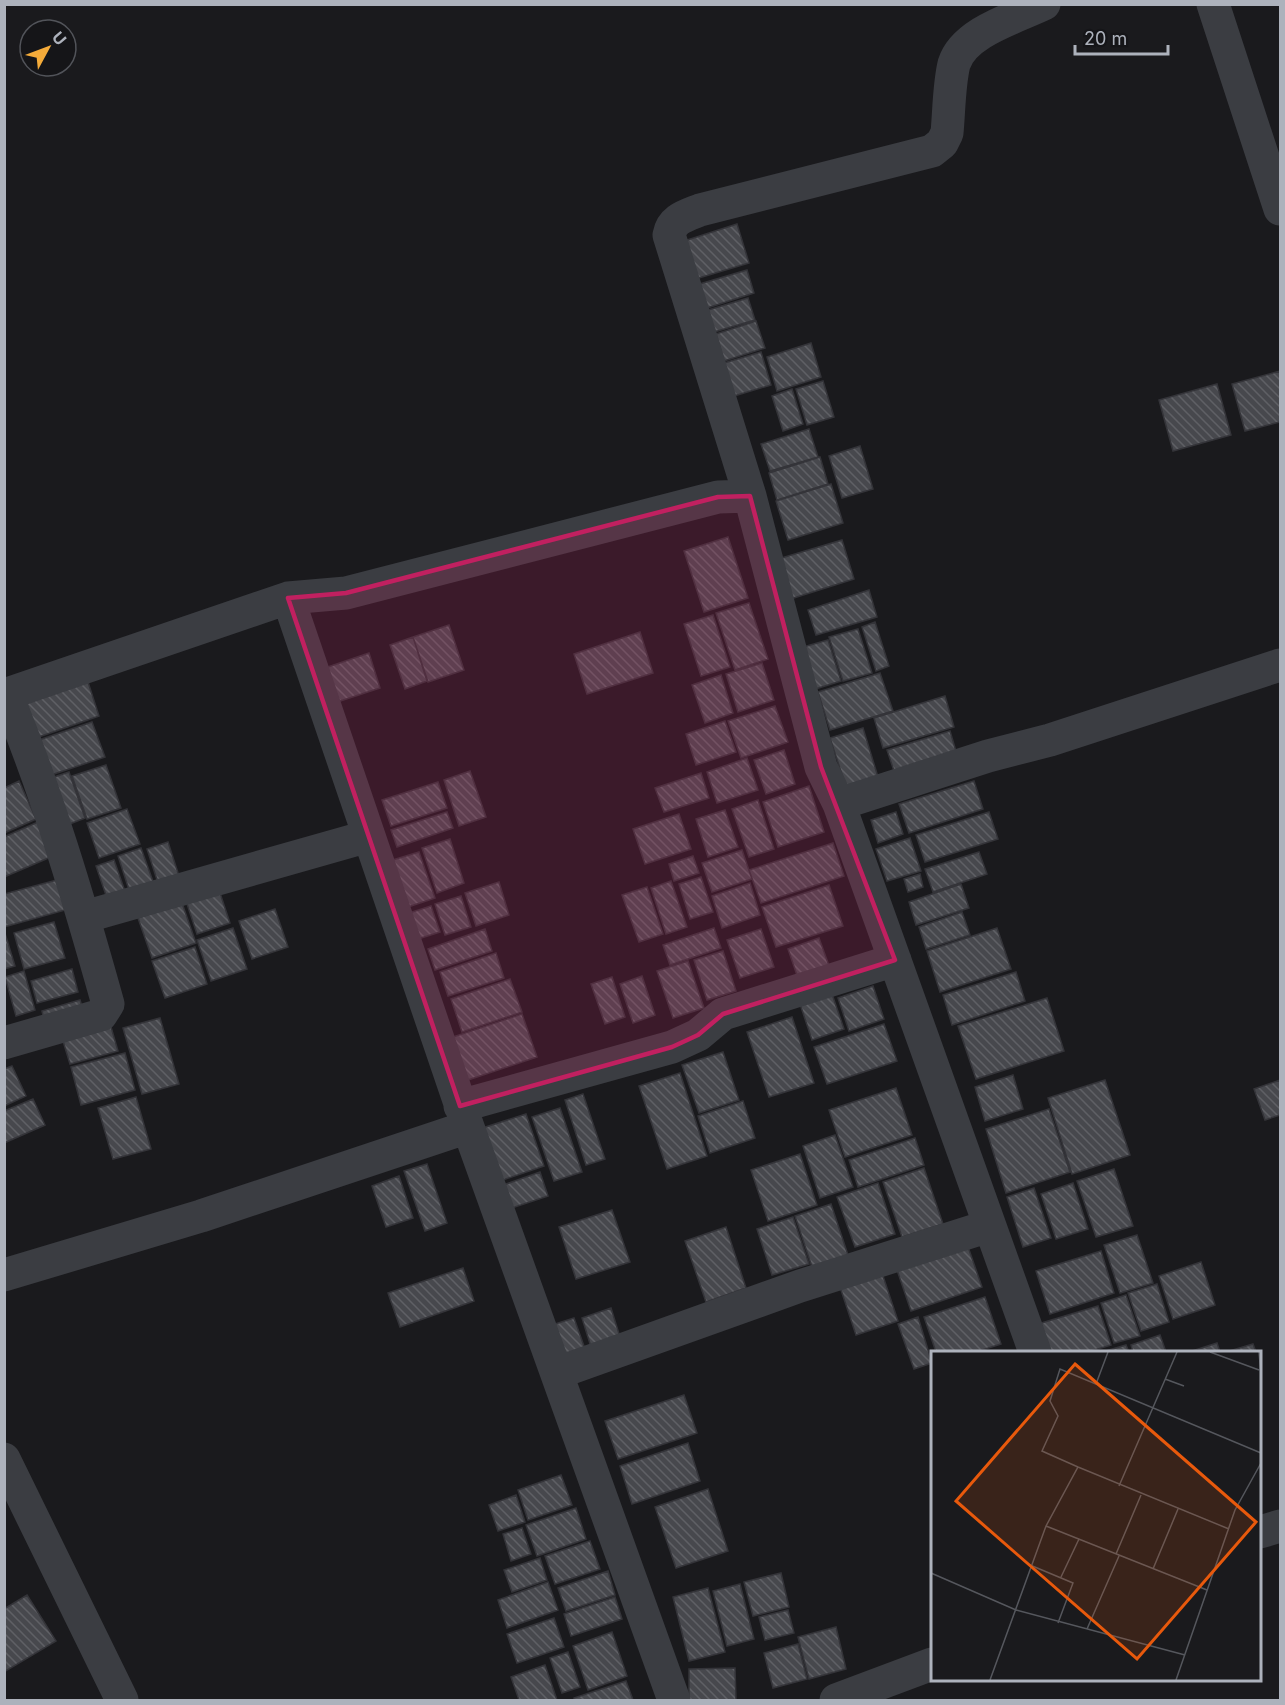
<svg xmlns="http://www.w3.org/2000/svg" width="1285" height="1705" font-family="Inter,sans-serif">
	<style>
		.building { fill: url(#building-back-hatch); stroke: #343439; stroke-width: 1.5 }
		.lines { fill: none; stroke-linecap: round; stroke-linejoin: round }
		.minor { stroke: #3b3d42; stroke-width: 33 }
		.marked { fill: #c12060; fill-opacity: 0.2; stroke: #c12060; stroke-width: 4.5; stroke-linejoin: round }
		.inset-road { fill: none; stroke: #55575d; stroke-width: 1.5 }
		.view { fill: #e8590c; fill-opacity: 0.15; stroke: #e8590c; stroke-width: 3 }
		.inset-edge { fill: none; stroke: #adb2bc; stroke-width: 3 }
	</style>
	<defs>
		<pattern id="building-back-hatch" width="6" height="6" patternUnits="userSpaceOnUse" patternTransform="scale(1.5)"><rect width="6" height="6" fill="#47484d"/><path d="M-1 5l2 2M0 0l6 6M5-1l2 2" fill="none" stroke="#5f6065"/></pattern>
	</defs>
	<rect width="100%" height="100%" fill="#1a1a1d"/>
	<path class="building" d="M737 224 749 263 692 280 681 242Z
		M747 270 754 293 704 309 696 285Z
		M748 298 755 320 704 335 698 313Z
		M756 321 765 348 724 361 716 334Z
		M811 343 821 377 777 391 767 357Z
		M761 352 771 385 734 396 724 363Z
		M1280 371V422L1245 431 1232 384Z
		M823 381 834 417 807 425 796 389Z
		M1217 384 1231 435 1173 451 1159 400Z
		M792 389 803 424 783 431 772 396Z
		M809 429 818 457 770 471 761 444Z
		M860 446 873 489 842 498 829 456Z
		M820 457 828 484 777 500 769 473Z
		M831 484 843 523 788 540 776 501Z
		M728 537 748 598 704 612 684 551Z
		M842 540 854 579 781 602 768 562Z
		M869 590 877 617 816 635 808 610Z
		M749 603 768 659 735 670 716 613Z
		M713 615 730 667 701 676 684 624Z
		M875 622 889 666 876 671 862 627Z
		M449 625 464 670 428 682 413 637Z
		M858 629 872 673 843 681 829 637Z
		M640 632 653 673 587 694 574 654Z
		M413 637 427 681 405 689 390 645Z
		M828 640 841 681 809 691 796 649Z
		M369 653 380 688 331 704 319 670Z
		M762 663 774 700 738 712 726 674Z
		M880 673 893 711 830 730 818 692Z
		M721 675 733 713 705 723 692 685Z
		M88 682 99 716 30 740 18 706Z
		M945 696 954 727 883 748 874 718Z
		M775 706 788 742 741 758 728 721Z
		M725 721 736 752 696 765 686 734Z
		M92 722 105 757 45 777 33 742Z
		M863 728 878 777 846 787 830 738Z
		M950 731 958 758 896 777 887 750Z
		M784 750 795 784 766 794 754 760Z
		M747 758 758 790 717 803 707 772Z
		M106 765 121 808 87 819 72 776Z
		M470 771 486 817 459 826 444 780Z
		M69 772 85 818 62 827 45 780Z
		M701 773 709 798 664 812 655 788Z
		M19 781 36 819 4 833V788Z
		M974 781 983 809 909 833 899 804Z
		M438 782 447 808 391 826 382 800Z
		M809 786 824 832 778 847 763 802Z
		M758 800 774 849 749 857 732 809Z
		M127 809 140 844 99 858 87 823Z
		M725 810 738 847 708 857 696 819Z
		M447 812 453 828 397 847 391 830Z
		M896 812 903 834 878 843 871 820Z
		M989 812 998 839 925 862 916 835Z
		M679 814 691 849 645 864 633 829Z
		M38 822 53 856 4 877V837Z
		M910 838 921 871 887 881 876 849Z
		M450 839 464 883 437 893 422 848Z
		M168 842 180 879 159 886 147 849Z
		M833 843 844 876 761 903 749 870Z
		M141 848 155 887 131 896 118 856Z
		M742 850 752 879 712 892 702 863Z
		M419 852 435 898 402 909 386 862Z
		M979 852 987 874 933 892 925 869Z
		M693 856 699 873 674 881 669 864Z
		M114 860 127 897 109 904 96 866Z
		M920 874 923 887 908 892 904 879Z
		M701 877 713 912 690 919 679 884Z
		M57 880 65 910 4 927V894Z
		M671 881 687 927 666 934 651 888Z
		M499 882 509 915 476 926 465 893Z
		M750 883 760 915 722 928 712 896Z
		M961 884 969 908 916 925 909 902Z
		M829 885 843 926 776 947 762 907Z
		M647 887 663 934 639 942 622 895Z
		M219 890 230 923 197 934 186 901Z
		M461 896 471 927 445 935 435 904Z
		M182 903 196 943 152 958 138 918Z
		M431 906 440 932 415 940 406 914Z
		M275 909 288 947 252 959 239 921Z
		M962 912 970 935 926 949 919 927Z
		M54 922 65 958 24 969 14 933Z
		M233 928 247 969 211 981 197 940Z
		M714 928 721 948 670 965 663 945Z
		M997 928 1011 969 940 992 927 951Z
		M485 929 492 951 435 970 428 949Z
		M761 929 774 967 740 978 727 940Z
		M4 930 15 966 4 969Z
		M819 938 832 974 800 984 788 949Z
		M195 947 207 984 165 998 152 961Z
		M723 951 736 991 707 1000 694 960Z
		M496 953 504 978 448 996 440 972Z
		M688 961 704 1008 673 1018 657 971Z
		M72 969 78 992 37 1003 31 981Z
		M24 971 35 1010 16 1016 5 977Z
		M1016 972 1025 1001 952 1025 943 995Z
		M642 976 655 1015 633 1023 620 984Z
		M612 977 625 1017 605 1024 591 984Z
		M510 979 522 1012 462 1032 451 999Z
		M873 986 884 1019 849 1031 838 998Z
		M832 994 844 1029 812 1040 800 1004Z
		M1047 998 1064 1051 976 1079 958 1026Z
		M80 1000 85 1017 46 1028 42 1011Z
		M522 1014 537 1057 468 1080 453 1037Z
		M792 1017 814 1083 769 1097 747 1032Z
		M160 1018 179 1084 142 1094 123 1028Z
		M884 1024 897 1061 827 1084 814 1047Z
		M111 1027 118 1051 70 1064 63 1041Z
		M723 1052 739 1100 699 1113 682 1065Z
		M125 1053 135 1090 81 1105 71 1067Z
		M12 1066 26 1096 4 1106V1069Z
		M680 1073 707 1156 667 1169 639 1086Z
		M1013 1075 1023 1109 985 1121 975 1087Z
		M1105 1080 1130 1155 1072 1174 1048 1098Z
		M1280 1080V1115L1265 1120 1254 1089Z
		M896 1088 912 1135 845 1157 829 1110Z
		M583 1094 605 1159 586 1165 565 1100Z
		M136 1097 151 1149 113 1159 98 1108Z
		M33 1099 45 1125 4 1143V1111Z
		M743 1101 755 1138 710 1153 698 1116Z
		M560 1108 582 1172 554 1181 532 1117Z
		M1049 1109 1070 1172 1006 1193 986 1129Z
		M526 1114 544 1166 491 1184 473 1131Z
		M835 1135 853 1187 820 1198 803 1146Z
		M915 1138 924 1165 858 1187 849 1160Z
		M800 1154 817 1205 768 1221 751 1170Z
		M427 1164 447 1223 425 1231 404 1171Z
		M924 1168 943 1224 902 1237 883 1182Z
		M1114 1169 1133 1226 1096 1237 1077 1181Z
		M540 1172 548 1196 500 1212 492 1189Z
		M399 1176 413 1218 386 1227 372 1186Z
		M878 1183 895 1234 855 1247 837 1197Z
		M1073 1183 1088 1229 1056 1239 1041 1194Z
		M1034 1188 1051 1238 1023 1247 1007 1197Z
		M831 1204 848 1255 812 1267 795 1216Z
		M612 1210 630 1262 576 1279 559 1227Z
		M793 1217 809 1264 772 1275 757 1229Z
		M726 1227 746 1288 706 1302 685 1241Z
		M1137 1235 1153 1283 1120 1293 1104 1245Z
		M966 1241 982 1287 911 1311 895 1264Z
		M1101 1251 1114 1293 1050 1314 1036 1271Z
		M1201 1262 1215 1305 1173 1319 1159 1276Z
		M463 1268 474 1301 400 1327 388 1293Z
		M881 1270 898 1321 856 1335 839 1284Z
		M1157 1284 1169 1322 1141 1331 1128 1293Z
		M1126 1295 1140 1336 1114 1343 1101 1303Z
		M985 1297 1001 1344 976 1352H936L924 1317Z
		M1098 1306 1111 1345 1088 1352H1048L1038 1324Z
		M611 1308 620 1337 591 1347 582 1318Z
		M918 1317 932 1363 914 1369 898 1324Z
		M574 1318 585 1349 562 1357 552 1325Z
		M1160 1335 1166 1352H1133L1131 1345Z
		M1217 1343 1220 1352H1189Z
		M1253 1344 1256 1352H1226Z
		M1126 1345 1129 1352H1102Z
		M684 1395 697 1433 618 1459 605 1421Z
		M688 1443 700 1481 632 1504 620 1466Z
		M561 1475 572 1505 528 1520 518 1490Z
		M708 1489 728 1551 676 1568 655 1507Z
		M516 1495 525 1522 498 1531 489 1505Z
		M576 1508 586 1539 537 1556 526 1525Z
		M522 1528 531 1554 511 1561 503 1534Z
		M590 1541 600 1569 555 1584 545 1556Z
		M540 1558 547 1580 512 1592 504 1570Z
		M608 1571 615 1595 566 1611 558 1588Z
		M781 1573 789 1607 753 1616 744 1582Z
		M548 1582 558 1610 507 1628 498 1600Z
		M740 1584 754 1639 727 1646 713 1591Z
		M708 1588 725 1652 689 1661 673 1597Z
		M27 1595 56 1641 4 1672V1609Z
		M615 1597 622 1619 571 1636 564 1614Z
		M788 1610 794 1633 765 1640 759 1617Z
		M554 1618 564 1647 517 1663 507 1634Z
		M836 1627 846 1669 809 1679 798 1637Z
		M612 1632 627 1676 588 1690 573 1646Z
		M798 1644 807 1679 773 1688 764 1653Z
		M568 1652 580 1687 562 1693 550 1658Z
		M545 1665 557 1700H519L511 1677Z
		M735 1668 736 1700H689V1669Z
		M626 1681 633 1700H574V1698Z"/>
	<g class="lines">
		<path class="minor" d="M1213 4 1280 209
			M750 496 669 235C672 219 685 216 700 210L932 151 942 143 947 133C949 112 949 84 954 64 964 32 1015 18 1044 4
			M288 598 468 1127 674 1700
			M4 695 288 598 346 593 718 497 750 496 821 767 839 804 1035 1352
			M839 804 988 756 1050 740 1280 665
			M84 917 369 836
			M4 1043 101 1015 108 1004C79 900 48 795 6 694
			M460 1106 672 1047 698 1035 723 1014 895 960
			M4 1275 201 1216 468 1127
			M557 1373 800 1286 989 1226
			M4 1459 122 1700
			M1260 1532 1280 1526
			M836 1700 932 1664"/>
	</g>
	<path class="marked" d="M750 496 821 767 895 960 723 1014 698 1035 672 1047 460 1106 288 598 346 593 718 497Z"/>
	<g transform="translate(931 1351)">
		<rect width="330" height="330" fill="#1a1a1d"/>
		<path class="inset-road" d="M279 1 328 19M328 1 330 24M234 28 253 35M165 33 177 1M147 116 111 100 127 65 119 50 129 18 330 102M188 135 246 1M115 175 276 239M185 203 210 144M99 214 142 232 127 272M222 218 247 158M0 222 85 259 254 304M130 226 148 188M156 278 188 205M59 329 115 175 147 116 298 178M245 329 304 159 330 112"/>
		<path class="view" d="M144 13 325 171 206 308 25 150Z"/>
		<rect width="330" height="330" class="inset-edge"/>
	</g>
	<rect width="1285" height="1705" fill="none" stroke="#adb2bc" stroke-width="12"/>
	<g transform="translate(48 48) rotate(49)"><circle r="28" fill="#151518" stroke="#52545a" stroke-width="1.5"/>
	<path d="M0-4.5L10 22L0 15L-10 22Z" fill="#f4ab3a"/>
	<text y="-9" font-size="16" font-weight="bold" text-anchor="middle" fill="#adb2bc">U</text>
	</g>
	<path d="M1075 45v9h93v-9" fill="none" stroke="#adb2bc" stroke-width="3"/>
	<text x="1084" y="45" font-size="18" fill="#adb2bc" stroke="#151518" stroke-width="4.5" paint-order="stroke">20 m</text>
</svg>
